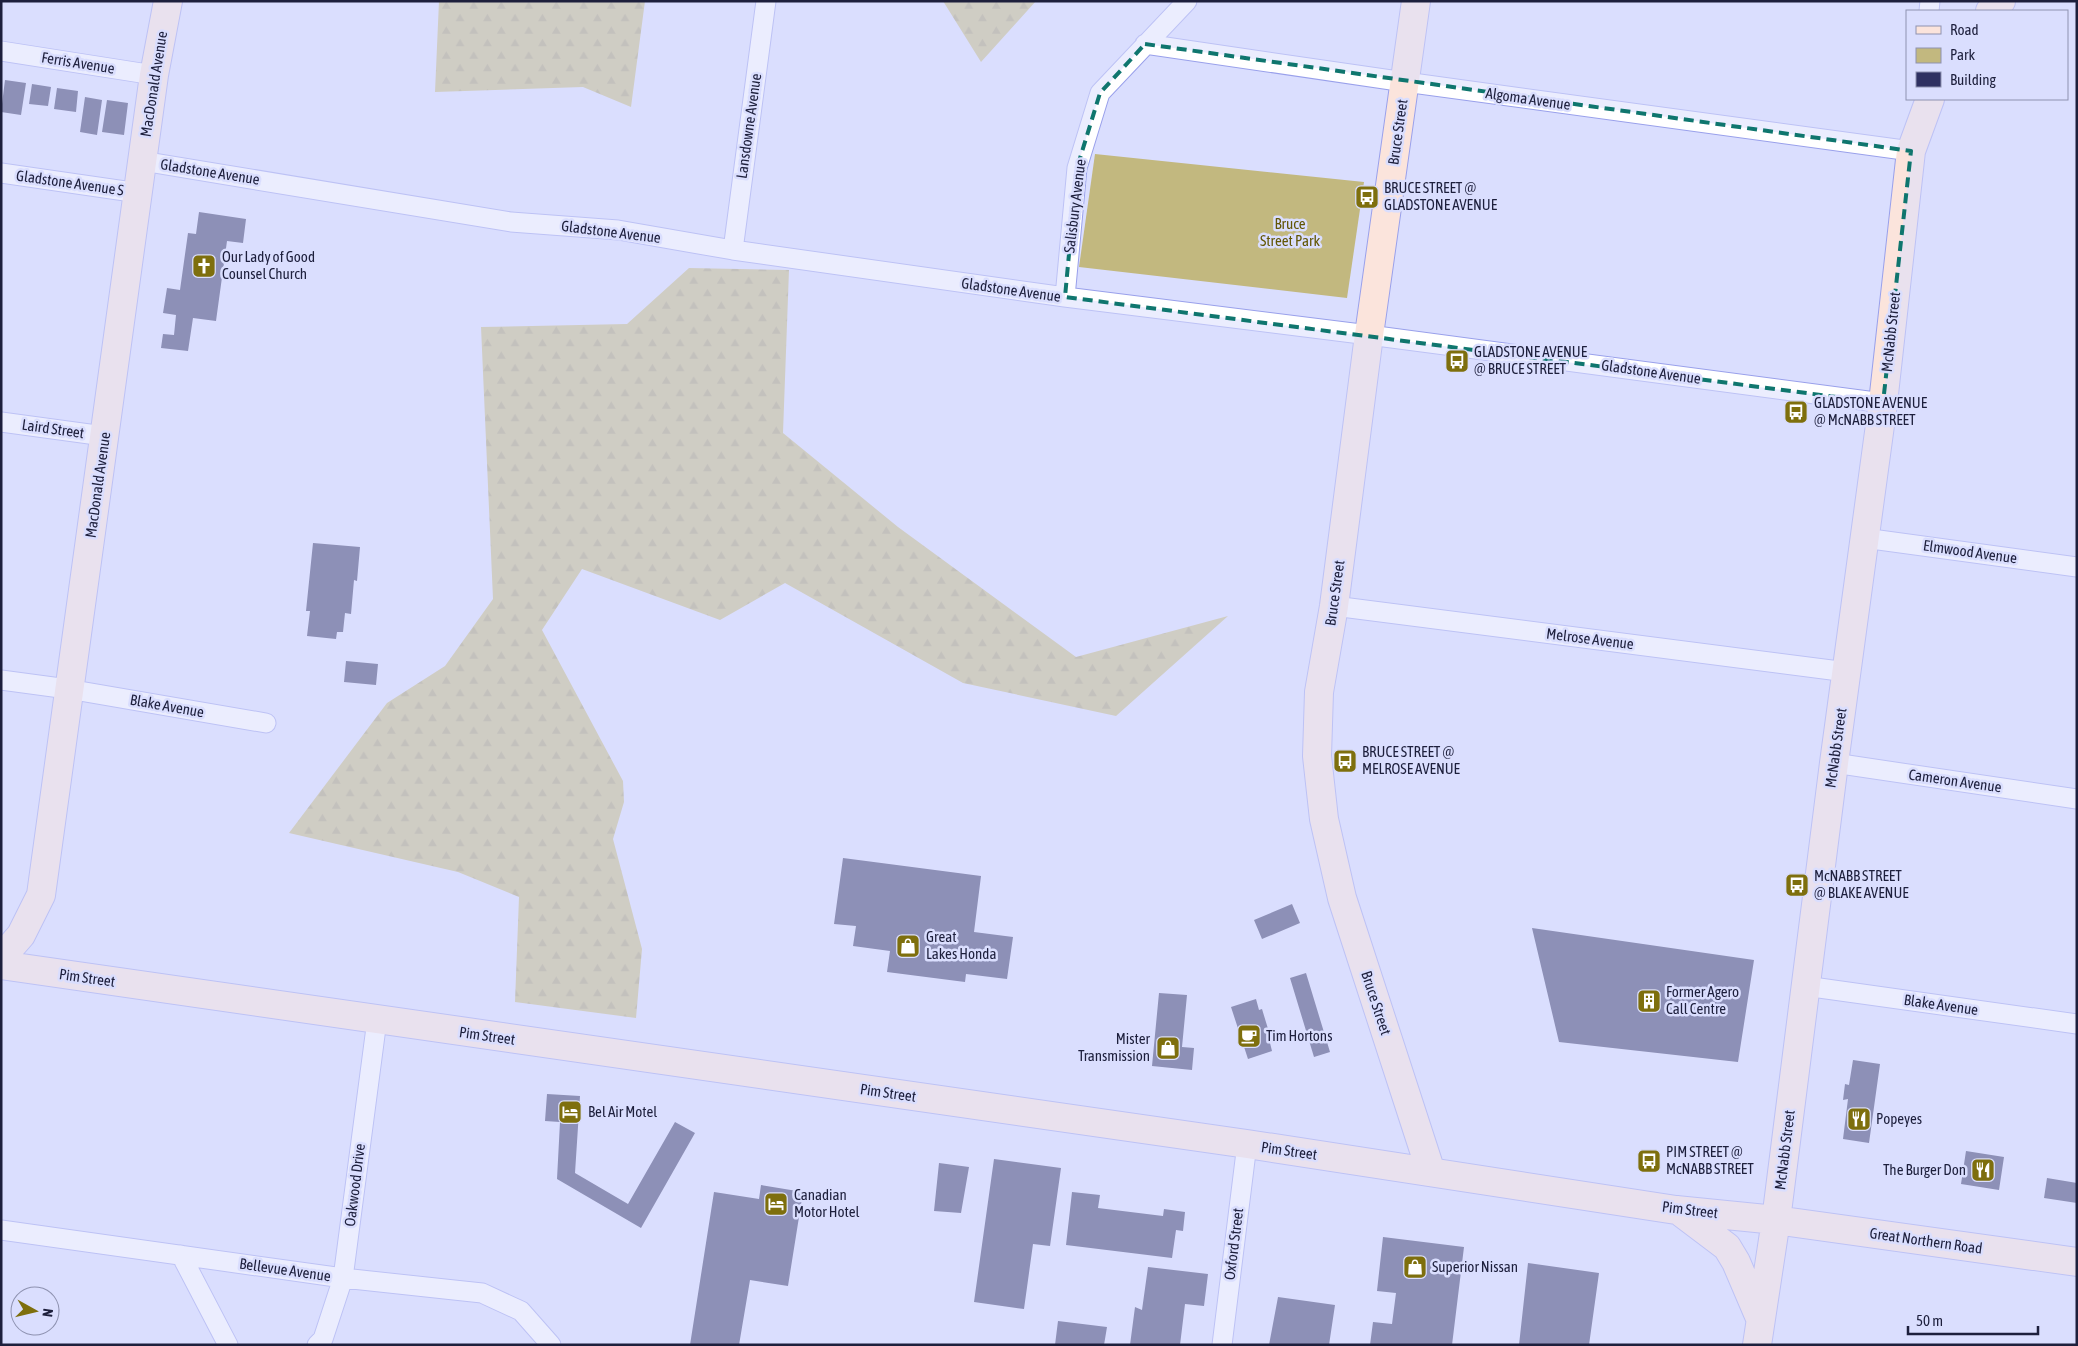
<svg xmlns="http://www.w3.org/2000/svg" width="2078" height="1346" font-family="'Asap Condensed',sans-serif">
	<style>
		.forest { fill: url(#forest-firs) }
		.park { fill: #c2b87f }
		.building { fill: #2f3162 }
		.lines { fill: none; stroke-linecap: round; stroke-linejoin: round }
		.street-casing { stroke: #99a0eb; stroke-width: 21 }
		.secondary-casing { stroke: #99a0eb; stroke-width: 30 }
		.street { stroke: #fff; stroke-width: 19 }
		.secondary { stroke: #fbe4dc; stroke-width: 28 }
		.marked { fill: none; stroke: #0f766e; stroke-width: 4; stroke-dasharray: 10 6; stroke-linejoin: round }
		.labels { text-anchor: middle; stroke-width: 5; stroke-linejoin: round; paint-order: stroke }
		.street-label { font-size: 15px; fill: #1d1f3c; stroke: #dadefe }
		.poi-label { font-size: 15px; fill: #1d1f3c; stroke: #dadefe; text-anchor: start }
		.park-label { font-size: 15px; fill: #625604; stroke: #dadefe }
	</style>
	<defs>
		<pattern id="forest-firs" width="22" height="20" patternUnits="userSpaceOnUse" patternTransform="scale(1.25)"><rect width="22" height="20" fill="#c2b87f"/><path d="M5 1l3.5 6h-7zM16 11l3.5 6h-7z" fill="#a69e6f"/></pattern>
	</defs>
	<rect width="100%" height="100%" fill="#dadefe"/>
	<path class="forest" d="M439 1H645L631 107 583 87 435 92Z
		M943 1H1036L981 62Z
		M689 268 789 270 783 433 898 527 1076 657 1228 616 1116 716 963 683 785 583 720 620 582 569 542 630 623 781 624 802 613 839 642 949 636 1018 515 1002 519 897 458 872 289 833 387 703 445 666 493 599 481 327 627 324Z"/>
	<path class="park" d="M1095 154 1364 182 1347 298 1079 267Z"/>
	<path class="building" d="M5 80 26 83 21 115 1 112Z
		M32 84 51 87 48 106 29 104Z
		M57 88 78 91 76 112 54 109Z
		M85 97 102 100 97 135 80 132Z
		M107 100 128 103 124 135 102 132Z
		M199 212 246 219 243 243 227 241 216 321 193 318 188 351 161 348 163 334 174 335 176 315 163 313 167 288 180 290 188 233 196 234Z
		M313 543 360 547 357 581 354 580 351 614 345 613 343 632H337L336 639 307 636 310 611H306Z
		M346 661 378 664 376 685 344 682Z
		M843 858 981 876 974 932 1013 937 1007 979 966 974 965 982 887 972 890 951 853 946 856 926 834 924Z
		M1292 904 1300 923 1262 939 1254 920Z
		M1532 928 1754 960 1738 1062 1559 1042Z
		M1306 973 1330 1052 1314 1057 1290 978Z
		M1159 993 1187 995 1182 1047 1194 1048 1192 1070 1152 1066Z
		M1256 999 1259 1010 1262 1009 1272 1042 1270 1043 1272 1051 1248 1059 1231 1007Z
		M1853 1060 1880 1064 1869 1143 1843 1139 1848 1099 1843 1100 1845 1084 1849 1085Z
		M547 1094 580 1096 575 1173 628 1204 675 1122 695 1133 641 1228 557 1179 560 1122 545 1121Z
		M1966 1151 2004 1157 1999 1190 1961 1184Z
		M994 1159 1061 1168 1050 1246 1033 1244 1024 1309 974 1302Z
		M939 1163 969 1167 961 1213 934 1211Z
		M2047 1178 2077 1183V1203L2044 1198Z
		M761 1185 803 1192 788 1286 750 1280 739 1345H690L714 1192 759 1199Z
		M1072 1192 1100 1195 1098 1208 1163 1216 1164 1209 1185 1212 1183 1231 1176 1230 1172 1258 1066 1245Z
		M1383 1237 1464 1247 1452 1345H1370L1373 1322 1392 1324 1396 1293 1377 1291Z
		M1528 1263 1599 1273 1589 1345H1519Z
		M1148 1267 1208 1274 1204 1306 1185 1304 1180 1345H1130L1135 1307 1142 1310Z
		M1278 1297 1335 1305 1329 1345H1269Z
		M1058 1321 1107 1327 1104 1345H1055Z"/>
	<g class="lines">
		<g class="street-casing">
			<path id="street" d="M1929 11 1930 1
				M1145 44 1405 82 1911 151 1912 140
				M1 51 154 75
				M142 161 511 222 618 230 733 250 1065 297 1369 335 1883 403
				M1 173 139 193
				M733 250 766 1
				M1065 297 1077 168 1100 93 1187 1
				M1 422 104 436
				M1864 538 2077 567
				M1334 606 1847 672
				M1 680 68 689 266 723
				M1834 763 2077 799
				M1805 986 2077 1024
				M1 1230 343 1278 482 1293 521 1311 551 1345
				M181 1255 228 1345
				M317 1345 323 1339 343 1278 377 1020
				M1222 1345 1247 1144"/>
		</g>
		<g class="secondary-casing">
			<path id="secondary" d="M1416 1 1369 335 1334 606 1319 692 1317 756 1324 819 1342 898 1431 1172
				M1990 11 2001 1
				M1 958 21 935 41 895 154 75 168 1
				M1 965 1247 1144 1676 1210 1776 1220 2077 1262
				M1678 1210 1727 1247 1736 1262 1760 1318
				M1757 1345 1776 1220 1834 763 1883 403 1911 151 1930 99"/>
		</g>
		<use href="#street" class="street"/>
		<use href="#secondary" class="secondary"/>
	</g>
	<path d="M0 0H2078V1346H0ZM1145 44 1911 151 1883 403 1065 297 1077 168 1100 93Z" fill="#dadefe" fill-opacity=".55" fill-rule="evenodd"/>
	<path class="marked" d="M1145 44 1911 151 1883 403 1065 297 1077 168 1100 93Z"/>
	<defs>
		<g id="bus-square" transform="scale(1.25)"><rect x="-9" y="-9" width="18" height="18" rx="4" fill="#7e6f0d" stroke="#dadefe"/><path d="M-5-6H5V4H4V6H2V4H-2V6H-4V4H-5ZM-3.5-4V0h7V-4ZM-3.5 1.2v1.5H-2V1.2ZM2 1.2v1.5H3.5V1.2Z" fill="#fff"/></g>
		<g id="church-square" transform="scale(1.25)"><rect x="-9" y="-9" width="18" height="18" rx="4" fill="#7e6f0d" stroke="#dadefe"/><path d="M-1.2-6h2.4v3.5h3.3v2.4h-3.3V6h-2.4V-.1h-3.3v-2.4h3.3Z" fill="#fff"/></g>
		<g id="shop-square" transform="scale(1.25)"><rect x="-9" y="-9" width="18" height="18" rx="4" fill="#7e6f0d" stroke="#dadefe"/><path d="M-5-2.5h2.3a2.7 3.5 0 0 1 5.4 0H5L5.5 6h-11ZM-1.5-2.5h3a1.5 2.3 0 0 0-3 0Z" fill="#fff"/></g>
		<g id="building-square" transform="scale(1.25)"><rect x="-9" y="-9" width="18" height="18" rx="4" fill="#7e6f0d" stroke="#dadefe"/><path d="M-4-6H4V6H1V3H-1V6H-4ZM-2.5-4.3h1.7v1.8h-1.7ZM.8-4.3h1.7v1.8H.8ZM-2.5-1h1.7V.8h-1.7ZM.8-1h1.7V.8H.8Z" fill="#fff"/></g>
		<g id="cafe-square" transform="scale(1.25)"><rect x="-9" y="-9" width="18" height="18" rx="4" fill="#7e6f0d" stroke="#dadefe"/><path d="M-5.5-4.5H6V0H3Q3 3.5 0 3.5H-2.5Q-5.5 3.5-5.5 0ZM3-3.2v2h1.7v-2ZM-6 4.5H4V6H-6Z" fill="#fff"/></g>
		<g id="hotel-square" transform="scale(1.25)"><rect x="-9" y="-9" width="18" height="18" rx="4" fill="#7e6f0d" stroke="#dadefe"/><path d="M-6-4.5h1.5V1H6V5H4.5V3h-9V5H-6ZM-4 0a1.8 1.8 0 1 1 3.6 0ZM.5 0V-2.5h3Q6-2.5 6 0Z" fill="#fff"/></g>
		<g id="restaurant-square" transform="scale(1.25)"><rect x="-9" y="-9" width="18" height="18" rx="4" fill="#7e6f0d" stroke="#dadefe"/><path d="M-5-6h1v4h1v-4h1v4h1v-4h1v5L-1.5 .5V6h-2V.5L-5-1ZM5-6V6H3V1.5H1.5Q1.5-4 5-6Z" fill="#fff"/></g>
	</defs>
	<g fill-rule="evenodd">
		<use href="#bus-square" x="1367" y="197"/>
		<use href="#church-square" x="204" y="266"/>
		<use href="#bus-square" x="1457" y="361"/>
		<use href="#bus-square" x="1796" y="412"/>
		<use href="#bus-square" x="1345" y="761"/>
		<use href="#bus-square" x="1797" y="885"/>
		<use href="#shop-square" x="908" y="946"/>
		<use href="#building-square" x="1649" y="1001"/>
		<use href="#cafe-square" x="1249" y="1036"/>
		<use href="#shop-square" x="1168" y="1048"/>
		<use href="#hotel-square" x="570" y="1112"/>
		<use href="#restaurant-square" x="1859" y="1119"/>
		<use href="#bus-square" x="1649" y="1161"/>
		<use href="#restaurant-square" x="1983" y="1170"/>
		<use href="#hotel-square" x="776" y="1204"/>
		<use href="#shop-square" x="1415" y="1267"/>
	</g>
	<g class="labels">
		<g class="street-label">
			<text transform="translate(78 63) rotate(9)" y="5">Ferris Avenue</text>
			<text transform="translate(154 84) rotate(-81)" y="5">MacDonald Avenue</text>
			<text transform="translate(1528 99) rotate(8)" y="5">Algoma Avenue</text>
			<text transform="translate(749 126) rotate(-82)" y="5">Lansdowne Avenue</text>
			<text transform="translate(1398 132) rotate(-82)" y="5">Bruce Street</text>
			<text transform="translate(210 172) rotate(9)" y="5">Gladstone Avenue</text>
			<text transform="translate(70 183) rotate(8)" y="5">Gladstone Avenue S</text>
			<text transform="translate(1075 206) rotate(-83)" y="5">Salisbury Avenue</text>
			<text transform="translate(611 232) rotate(7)" y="5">Gladstone Avenue</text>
			<text transform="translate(1011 290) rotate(8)" y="5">Gladstone Avenue</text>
			<text transform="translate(1891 332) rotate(-84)" y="5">McNabb Street</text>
			<text transform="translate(1651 372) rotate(8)" y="5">Gladstone Avenue</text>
			<text transform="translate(53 429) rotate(8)" y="5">Laird Street</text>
			<text transform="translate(98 485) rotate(-82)" y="5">MacDonald Avenue</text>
			<text transform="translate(1970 552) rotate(8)" y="5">Elmwood Avenue</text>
			<text transform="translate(1335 593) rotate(-82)" y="5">Bruce Street</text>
			<text transform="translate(1590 639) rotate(7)" y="5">Melrose Avenue</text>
			<text transform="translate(167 706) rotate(10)" y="5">Blake Avenue</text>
			<text transform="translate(1836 748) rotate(-82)" y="5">McNabb Street</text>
			<text transform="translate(1955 781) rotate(8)" y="5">Cameron Avenue</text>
			<text transform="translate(87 978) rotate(8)" y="5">Pim Street</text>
			<text transform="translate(1376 1003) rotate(72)" y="5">Bruce Street</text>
			<text transform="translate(1941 1005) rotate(8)" y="5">Blake Avenue</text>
			<text transform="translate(487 1036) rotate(8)" y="5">Pim Street</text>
			<text transform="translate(888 1093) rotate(8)" y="5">Pim Street</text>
			<text transform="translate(1785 1150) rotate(-83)" y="5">McNabb Street</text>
			<text transform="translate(1289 1151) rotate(8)" y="5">Pim Street</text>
			<text transform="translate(355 1185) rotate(-83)" y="5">Oakwood Drive</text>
			<text transform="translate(1690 1210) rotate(7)" y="5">Pim Street</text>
			<text transform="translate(1926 1241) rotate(8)" y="5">Great Northern Road</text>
			<text transform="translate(1234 1244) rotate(-83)" y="5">Oxford Street</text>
			<text transform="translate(285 1270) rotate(8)" y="5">Bellevue Avenue</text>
		</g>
		<g class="poi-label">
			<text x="1384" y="193">BRUCE STREET @<tspan x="1384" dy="17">GLADSTONE AVENUE</tspan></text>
			<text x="222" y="262">Our Lady of Good<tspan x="222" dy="17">Counsel Church</tspan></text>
			<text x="1474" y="357">GLADSTONE AVENUE<tspan x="1474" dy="17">@ BRUCE STREET</tspan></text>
			<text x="1814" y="408">GLADSTONE AVENUE<tspan x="1814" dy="17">@ McNABB STREET</tspan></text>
			<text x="1362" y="757">BRUCE STREET @<tspan x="1362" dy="17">MELROSE AVENUE</tspan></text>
			<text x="1814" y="881">McNABB STREET<tspan x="1814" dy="17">@ BLAKE AVENUE</tspan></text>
			<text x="926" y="942">Great<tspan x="926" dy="17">Lakes Honda</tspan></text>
			<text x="1666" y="997">Former Agero<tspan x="1666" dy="17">Call Centre</tspan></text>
			<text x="1266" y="1041">Tim Hortons</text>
			<text x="1150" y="1044" text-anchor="end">Mister<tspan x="1150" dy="17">Transmission</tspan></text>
			<text x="588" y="1117">Bel Air Motel</text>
			<text x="1876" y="1124">Popeyes</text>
			<text x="1666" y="1157">PIM STREET @<tspan x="1666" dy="17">McNABB STREET</tspan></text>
			<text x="1966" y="1175" text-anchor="end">The Burger Don</text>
			<text x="794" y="1200">Canadian<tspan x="794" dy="17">Motor Hotel</tspan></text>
			<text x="1432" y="1272">Superior Nissan</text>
		</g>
		<g class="park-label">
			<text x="1290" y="229">Bruce<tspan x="1290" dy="17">Street Park</tspan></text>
		</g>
	</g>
	<rect width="2078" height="1346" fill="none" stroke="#1d1f3c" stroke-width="5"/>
	<rect x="1906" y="10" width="162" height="90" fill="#dadefe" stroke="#8e92b0"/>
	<rect x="1916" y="26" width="25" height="8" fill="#fbe4dc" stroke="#8e92b0"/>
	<text x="1950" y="35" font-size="15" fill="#1d1f3c">Road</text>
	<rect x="1916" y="48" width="25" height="15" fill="#c2b87f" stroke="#8e92b0"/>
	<text x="1950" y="60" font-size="15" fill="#1d1f3c">Park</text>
	<rect x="1916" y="72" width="25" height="15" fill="#2f3162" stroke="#8e92b0"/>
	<text x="1950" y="85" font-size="15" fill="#1d1f3c">Building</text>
	<g transform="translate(35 1311) rotate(98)"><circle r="24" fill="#dadefe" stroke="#8e92b0"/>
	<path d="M0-4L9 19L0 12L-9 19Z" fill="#7e6f0d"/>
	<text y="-8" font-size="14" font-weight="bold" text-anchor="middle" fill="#1d1f3c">N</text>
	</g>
	<path d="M1908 1326v8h130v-8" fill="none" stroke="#1d1f3c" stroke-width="2.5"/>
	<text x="1916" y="1326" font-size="15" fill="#1d1f3c" stroke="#dadefe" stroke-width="4" paint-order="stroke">50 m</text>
</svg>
